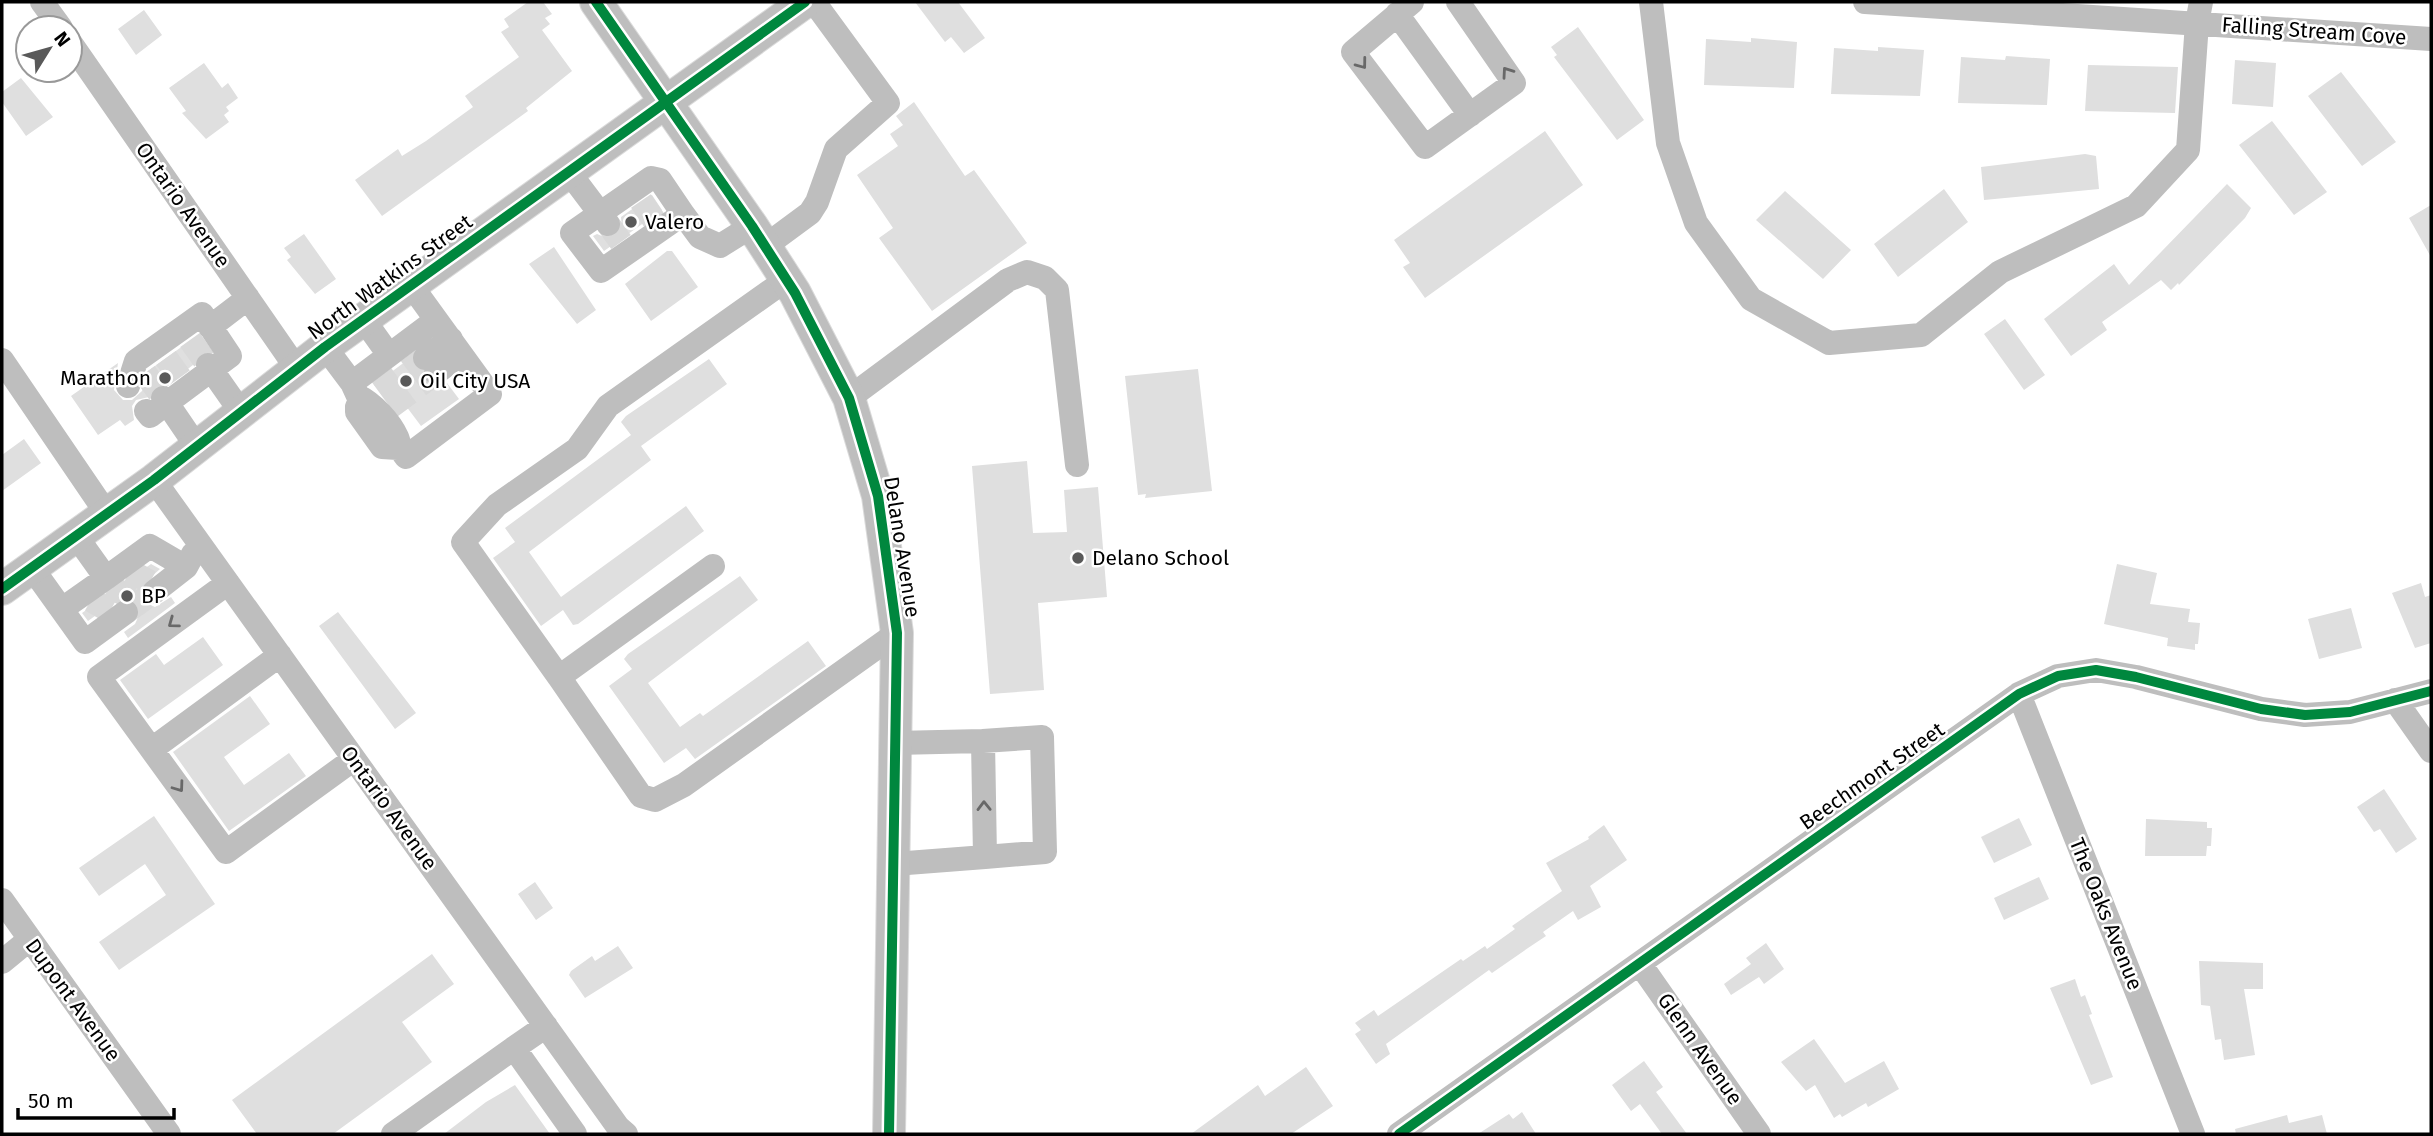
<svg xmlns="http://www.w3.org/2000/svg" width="2433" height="1136" font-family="'Fira Sans',sans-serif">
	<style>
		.building { fill: #dfdfdf }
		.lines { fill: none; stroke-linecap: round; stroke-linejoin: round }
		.minor-tunnel { stroke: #d9d9d9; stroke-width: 24; stroke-dasharray: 24 12; stroke-linecap: butt }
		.major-casing { stroke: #dbdbdb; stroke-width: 34 }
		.minor { stroke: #bebebe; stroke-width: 24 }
		.major { stroke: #bebebe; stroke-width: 32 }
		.cycleway-casing { stroke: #fff; stroke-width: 15 }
		.cycleway { stroke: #00873e; stroke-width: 10 }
		.oneway { stroke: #686868 }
		.poi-dot { fill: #595959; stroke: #fff; stroke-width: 2.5 }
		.labels { text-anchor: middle; stroke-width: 5; stroke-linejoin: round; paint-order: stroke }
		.street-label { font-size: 21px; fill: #000; stroke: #fff }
		.poi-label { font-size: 21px; fill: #000; stroke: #fff; text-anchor: start }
	</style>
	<rect width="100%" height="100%" fill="#fff"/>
	<path class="building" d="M528 2H543L552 14 545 18 550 24 542 30 572 71 526 108 528 111 382 216 355 180 398 149 402 156 426 141 473 107 465 96 519 57 501 32 509 27 504 19Z
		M915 2H958L985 38 964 53 951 37 945 42Z
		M144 10 162 35 136 55 118 29Z
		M1578 27 1644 120 1617 140 1554 57 1557 55 1551 47Z
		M1751 38 1797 42 1794 88 1704 85 1706 39 1751 42Z
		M1878 47 1924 50 1920 96 1831 94 1834 48 1878 51Z
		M2006 56 2050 59 2047 105 1958 103 1961 57 2005 60Z
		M2235 60 2276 63 2273 107 2232 104Z
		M204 63 222 88 228 83 238 98 226 107 229 111 224 115 229 122 206 139 182 113 186 111 169 88Z
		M2088 65 2178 67 2175 113 2085 111Z
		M2341 72 2396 142 2362 166 2308 96Z
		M21 78 53 117 26 136 2 102V92Z
		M914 102 965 176 974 170 1027 243 932 311 879 238 893 228 857 175 898 146 890 134 903 125 896 116Z
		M2272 121 2327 192 2294 215 2239 145Z
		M1545 131 1583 185 1425 298 1403 267 1410 263 1394 240Z
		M2085 154 2096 156 2099 189 1984 200 1981 167Z
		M2227 184 2251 208 2245 218 2179 285 2178 283 2171 290 2161 280 2102 322 2107 330 2071 356 2044 319 2114 264 2129 285Z
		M1944 189 1968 222 1898 277 1874 244Z
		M1785 191 1851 250 1823 279 1756 220Z
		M652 195 662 210 604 251 593 236 597 234 609 239 616 236 622 229 621 217Z
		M2431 205V257L2409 218Z
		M304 234 336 279 315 294 287 260 291 257 284 248Z
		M554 247 596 310 577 324 529 264Z
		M667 251H672L698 287 651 321 625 284Z
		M2005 319 2045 375 2024 390 1984 334Z
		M198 335 208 350 199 353 193 365 168 384 154 386 149 397 136 400 132 406 134 420 125 426 120 420 98 435 71 396 118 363 114 390 123 400H132L142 391 148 371Z
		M410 358 413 367 422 372 425 382 437 388 447 383 459 399 421 426 406 406 398 412 374 385Z
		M709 359 727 384 641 446 651 460 529 552 561 597 686 506 704 531 578 624 573 625 563 610 541 626 493 558 515 542 505 528 631 435 621 422 626 416Z
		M1198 369 1212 491 1145 498 1146 494 1138 495 1125 376Z
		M24 439 41 463 2 491V455Z
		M1027 461 1033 533 1067 532 1064 490 1098 487 1107 597 1038 603 1044 690 990 694 972 466Z
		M151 564 160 569 141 586 142 601 155 607 171 597 175 603 128 638 124 632 135 624 141 611 131 598 117 600 88 621 82 613Z
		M2117 564 2157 573 2150 604 2190 609 2188 622 2200 623 2198 644H2195V650L2167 646 2168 638 2104 624Z
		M740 576 758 600 648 683 680 727 700 713 703 716 808 641 826 666 695 759 686 748 664 763 609 686 632 669 624 659 628 654Z
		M2421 583 2425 597 2431 595V643L2415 648 2392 593Z
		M2351 608 2362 648 2319 659 2308 619Z
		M338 612 416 713 395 729 319 626Z
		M203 637 223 665 148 719 120 680 156 654 164 665Z
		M250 696 270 724 224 757 244 785 289 753 306 776 229 831 173 752Z
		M2384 789 2417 839 2396 853 2380 829 2374 832 2357 807Z
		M154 816 215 904 119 970 99 942 166 895 145 864 99 896 79 868Z
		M2019 818 2032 845 1994 863 1981 837Z
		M2146 819 2207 822V828H2212L2211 846H2207L2206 856H2145Z
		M1604 825 1627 860 1590 886 1601 907 1578 920 1573 911 1543 932 1546 936 1528 948 1492 973 1489 970 1386 1044 1390 1054 1376 1064 1355 1034 1361 1030 1355 1023 1374 1010 1378 1016 1461 959 1463 961 1485 946 1487 949 1515 929 1512 926 1562 891 1546 863 1589 839 1588 837Z
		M2039 877 2049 899 2004 920 1994 898Z
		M535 882 553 908 536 920 518 894Z
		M1766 943 1784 969 1764 984 1759 977 1731 995 1724 984 1751 964 1746 958Z
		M618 946 633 968 585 998 569 975 571 971 592 956 595 961Z
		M432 954 454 984 402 1022 432 1062 333 1134H257L232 1100Z
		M2199 961 2263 963V989H2244L2255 1055 2224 1060 2221 1039 2215 1040 2210 1006 2201 1005Z
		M2075 979 2081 997 2085 995 2092 1014 2089 1015 2113 1077 2091 1085 2050 988Z
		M1814 1039 1845 1083 1884 1061 1899 1089 1868 1107 1866 1103 1842 1117 1840 1114 1834 1118 1815 1085 1806 1091 1781 1062Z
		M1644 1061 1663 1087 1656 1092 1687 1134H1662L1640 1104 1631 1111 1612 1085Z
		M1306 1067 1333 1106 1291 1134H1191L1258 1085 1265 1096Z
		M515 1085 550 1134H444L486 1102Z
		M1522 1112 1536 1134H1478L1509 1114 1513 1119Z
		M2287 1115 2289 1123 2322 1115 2327 1134H2236L2235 1129Z"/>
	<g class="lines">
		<path class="minor-tunnel" d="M641 201 654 220
			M608 224 621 242
			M190 340 208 365
			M166 358 184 383
			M145 373 163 398
			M379 392 425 358
			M390 407 436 373
			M130 571 150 582
			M110 586 139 603
			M91 600 110 611
			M126 612 154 592"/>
		<g class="major-casing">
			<path id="major" d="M596 2 752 226 795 293 849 398 878 496 897 633 889 1134
				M2 589 154 480 325 347 805 2"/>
		</g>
		<path class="minor" d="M42 2 61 28
			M1412 2 1353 52 1425 147 1514 83 1458 2
			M1651 2 1668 143 1696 223 1751 299 1829 343 1921 335 2000 272 2136 206 2188 150 2197 23 2201 2
			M1865 2 2431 39
			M1397 14 1470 115
			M70 42 297 369
			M568 171 608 224
			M683 214 660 180 651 178 572 233 601 271 683 214 700 237 720 246 752 226
			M764 247 810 213 817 202 836 149 888 103 814 2
			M364 320 389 355
			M210 327 248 298
			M325 347 352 383 358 396C373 403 390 422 397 437 400 445 400 450 406 457L490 394 411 285
			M425 358 451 339
			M2 360 107 514
			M208 365 241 412
			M436 373 461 354
			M352 383 436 320
			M128 386 136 361 202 314 230 356 167 403 197 447
			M849 398 1008 280 1027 272 1045 278 1057 290 1077 465
			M357 407V412L382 447 398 448
			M146 411 150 416 167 403 163 398
			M154 480 618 1127 626 1134
			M76 536 106 578 150 546 186 567
			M713 566 559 677 641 796 655 800 684 785 897 633
			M32 568 85 642 126 612
			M228 583 99 677 226 852 354 759
			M154 592 186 567 193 554
			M62 609 106 578
			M559 677 463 542 497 505 577 449 608 406 786 280
			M2019 694 2193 1134
			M2395 700 2431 751
			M983 741 1042 737 1045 852 985 857
			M152 749 280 655
			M894 864 985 857 983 741 895 743
			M2 900 169 1134
			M2 962 30 939
			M1640 964 1759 1134
			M546 1026 514 1048 575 1134
			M393 1134 514 1048
			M1399 1134 2019 694 2058 676 2096 670 2136 677 2261 709 2305 715 2350 712 2431 691"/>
		<use href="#major" class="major"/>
		<g class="cycleway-casing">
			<path id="cycleway" d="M596 2 752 226 795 293 849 398 878 496 897 633 889 1134
				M2 589 154 480 325 347 805 2
				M1399 1134 2019 694 2058 676 2096 670 2136 677 2261 709 2305 715 2350 712 2431 691"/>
		</g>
		<use href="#cycleway" class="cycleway"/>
	</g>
	<defs><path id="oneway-chevron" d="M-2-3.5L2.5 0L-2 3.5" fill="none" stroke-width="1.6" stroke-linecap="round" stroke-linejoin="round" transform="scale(1.75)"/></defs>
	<g class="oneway">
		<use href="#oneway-chevron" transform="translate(1362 64) rotate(53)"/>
		<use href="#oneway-chevron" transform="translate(1507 72) rotate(-125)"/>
		<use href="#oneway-chevron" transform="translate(173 623) rotate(144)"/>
		<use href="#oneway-chevron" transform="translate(179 787) rotate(54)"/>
		<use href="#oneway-chevron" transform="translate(984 806) rotate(-91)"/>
	</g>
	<g class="poi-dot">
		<circle cx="631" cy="222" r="7"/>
		<circle cx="165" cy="378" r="7"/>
		<circle cx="406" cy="381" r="7"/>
		<circle cx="1078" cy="558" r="7"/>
		<circle cx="127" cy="596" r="7"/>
	</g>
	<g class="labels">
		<g class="street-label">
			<text transform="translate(2314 31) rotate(4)" y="7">Falling Stream Cove</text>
			<text transform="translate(183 205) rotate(55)" y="7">Ontario Avenue</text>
			<text transform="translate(390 277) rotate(-36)" y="7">North Watkins Street</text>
			<text transform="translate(902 547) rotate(81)" y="7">Delano Avenue</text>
			<text transform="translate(1872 776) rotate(-35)" y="7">Beechmont Street</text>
			<text transform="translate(389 808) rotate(54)" y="7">Ontario Avenue</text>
			<text transform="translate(2106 914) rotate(68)" y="7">The Oaks Avenue</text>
			<text transform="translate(73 1000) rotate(54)" y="7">Dupont Avenue</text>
			<text transform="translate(1700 1049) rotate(55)" y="7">Glenn Avenue</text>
		</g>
		<g class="poi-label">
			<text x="645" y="229">Valero</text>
			<text x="151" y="385" text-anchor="end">Marathon</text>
			<text x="420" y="388">Oil City USA</text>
			<text x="1092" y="565">Delano School</text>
			<text x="141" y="603">BP</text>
		</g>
	</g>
	<rect width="2433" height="1136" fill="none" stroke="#000000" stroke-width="7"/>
	<g transform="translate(49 49) rotate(53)"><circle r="33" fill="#ffffff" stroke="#999999" stroke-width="2"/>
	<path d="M0-5L12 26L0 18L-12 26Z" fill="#595959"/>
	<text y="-10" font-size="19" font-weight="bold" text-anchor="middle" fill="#000000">N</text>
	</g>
	<path d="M18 1108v10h156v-10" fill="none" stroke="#000000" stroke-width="3.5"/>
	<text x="28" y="1108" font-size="21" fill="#000000" stroke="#ffffff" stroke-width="5" paint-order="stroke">50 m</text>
</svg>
